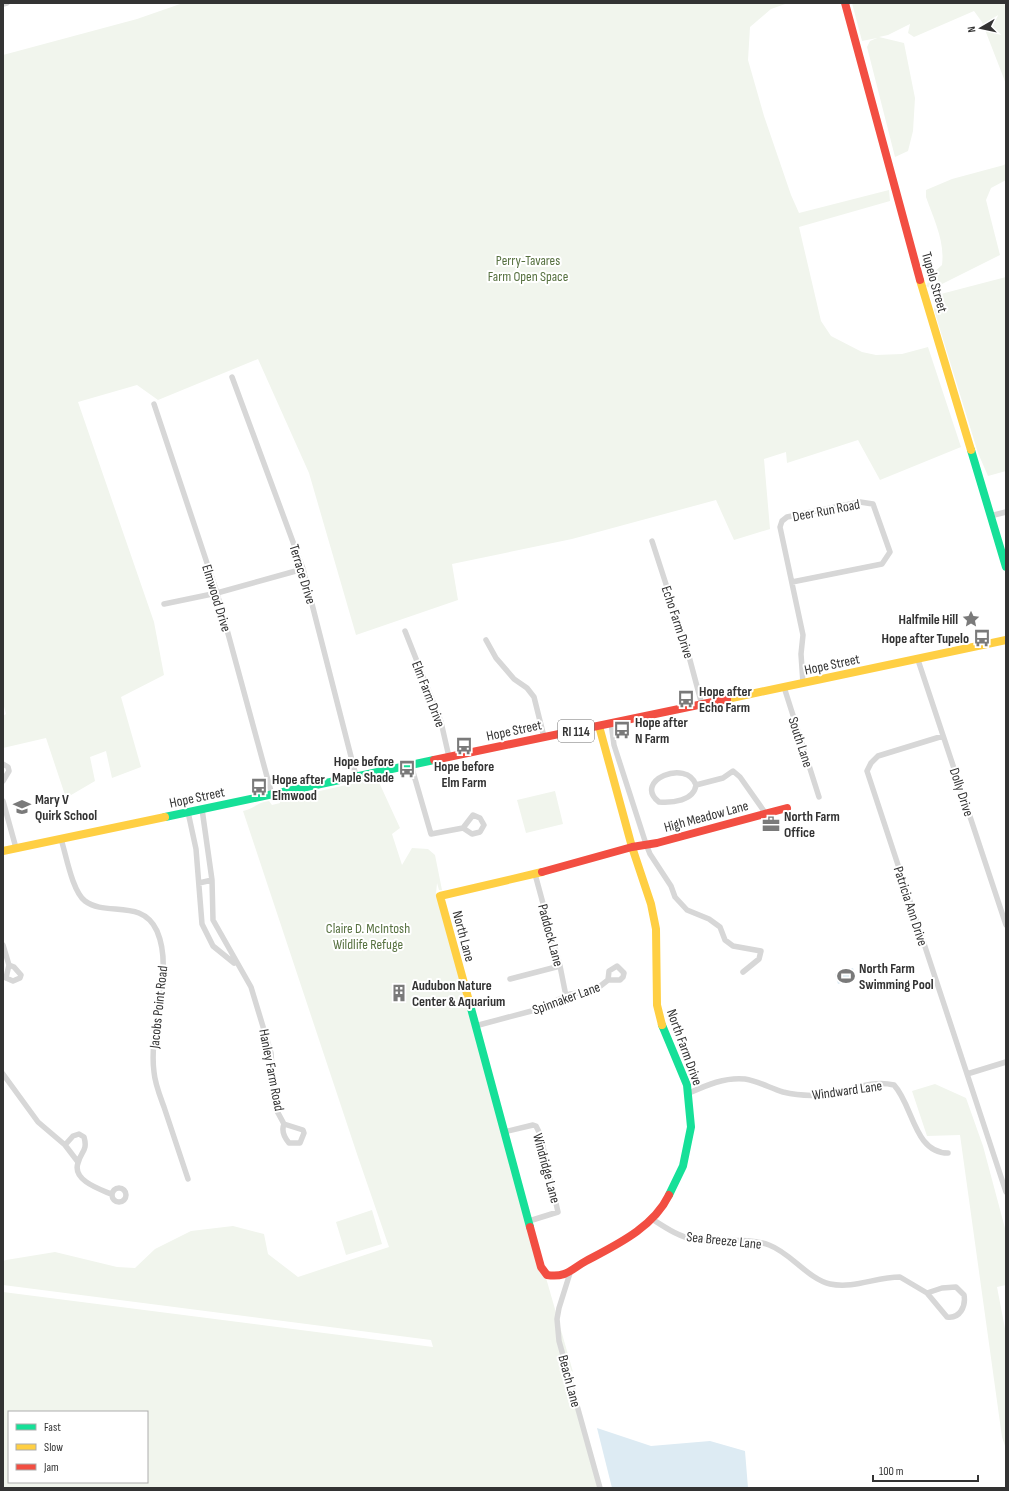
<svg xmlns="http://www.w3.org/2000/svg" width="1009" height="1491" font-family="'Sofia Sans Condensed',sans-serif">
	<style>
		.green { fill: #f1f5ed; fill-rule: evenodd }
		.water { fill: #ddebf3 }
		.lines { fill: none; stroke-linecap: round; stroke-linejoin: round }
		.street { stroke: #d7d7d7; stroke-width: 5.5 }
		.fast { stroke: #16e098; stroke-width: 8 }
		.slow { stroke: #ffcf43; stroke-width: 8 }
		.jam { stroke: #f24e42; stroke-width: 8 }
		.labels { text-anchor: middle; stroke-width: 4; stroke-linejoin: round; paint-order: stroke }
		.shield { fill: #fff; stroke: #707070; stroke-width: 1 }
		.shield-label { font-size: 13px; font-weight: bold; fill: #333 }
		.park-label { font-size: 14px; fill: #56703f; stroke: #fff }
		.street-label { font-size: 14px; fill: #333; stroke: #fff }
		.poi-label { font-size: 14px; font-weight: bold; fill: #333; stroke: #fff; text-anchor: start }
	</style>
	<rect width="100%" height="100%" fill="#fff"/>
	<path class="green" d="M183 3H788L771 9 750 27 748 60 764 116 791 195 799 213 889 190 890 201 799 227 821 321 831 336 862 352 876 355 902 354 928 347 961 447 880 480 858 440 787 463 786 452 764 459 770 529 734 540 716 500 572 539 452 564 458 600 356 635 309 473 258 359 158 400 137 385 78 402 154 622 164 675 121 697 141 767 112 778 106 751 90 757 95 781 66 798 46 738 3 748V716L6 714 3 703V55L137 19Z
		M852 3H1006V84L982 22 974 11 914 37 908 33 910 24 888 35 879 37 904 43 915 98 913 131 908 151 895 157 867 47 870 41 877 38 862 41Z
		M1006 163V180L991 188 986 200 1000 255 932 289 926 286 932 274 942 265C945 241 934 220 926 197V190L952 179 1004 165Z
		M1006 277V471L988 476 978 453 934 310 937 295Z
		M377 778 400 828 392 834 402 865 412 848 428 849 435 855 442 890H439L437 883 436 894 573 1372 560 1363 562 1369 569 1370 599 1488H3V1292L433 1347 431 1340 3 1285V1261L6 1260 55 1252 117 1267 135 1268 155 1249 191 1231 233 1226 264 1234 268 1254 298 1277 389 1247 358 1157 243 811C253 809 258 802 269 801L272 805 280 803V800ZM9 1412H147V1482H9Z
		M555 791 563 824 526 833 517 800Z
		M935 1084 966 1098 983 1146 1006 1232V1285L997 1287 1006 1334V1449L1002 1437 960 1135 927 1136 912 1091Z
		M372 1210 382 1244 346 1255 336 1222Z"/>
	<path class="water" d="M853 968 856 978 838 984 835 974Z
		M597 1428 651 1446 710 1441 745 1451 748 1488H612Z"/>
	<g class="lines">
		<path class="street" d="M3 4 7 3
			M232 377 303 569 356 776
			M154 404 217 593 272 795
			M990 516 1006 512
			M652 541 687 649 702 705
			M792 582 882 564 890 552 873 504 860 502 787 517 782 521 780 527 803 635 801 654 803 683
			M164 604 217 593 303 569
			M405 631 441 722 449 757
			M486 640 496 658 514 679 527 688 534 697 544 737
			M918 660 1006 925
			M784 687 819 797
			M611 723 614 745 646 844 650 854 671 886 675 897 687 910 709 919 720 927 725 940 733 946 761 951 759 959 743 972
			M943 736 878 756 871 763 867 771 1006 1192
			M3 764 8 767 9 771 3 781
			M411 765 431 834 463 828 472 834 480 832 484 825 480 818 473 815 463 828
			M696 785C687 758 632 781 659 802 672 803 694 801 696 785L723 778 733 771 740 777 766 814
			M3 801 16 848
			M202 809 212 880 213 920 251 987 271 1053 274 1099 277 1111 284 1124 303 1130 304 1133 300 1143H289C284 1137 281 1131 284 1124
			M188 812 196 849 202 924 213 946 234 963
			M61 839C66 854 72 891 85 901 106 917 142 898 157 931 175 973 148 1027 154 1072 155 1084 160 1096 164 1107 172 1131 180 1155 188 1179
			M535 874 560 966 566 996
			M199 883 212 880
			M3 945 9 965
			M9 965 14 967 21 975 20 978 13 981 6 978Z
			M617 966 624 973 623 977 620 980H608L609 971Z
			M510 979 560 966
			M475 1026 539 1009 570 994 594 991 608 980
			M3 1074 38 1122 65 1145 78 1162
			M967 1074 1006 1062
			M689 1093C707 1085 725 1077 745 1079 758 1081 770 1088 783 1092 795 1095 809 1096 822 1095 847 1093 868 1079 894 1085 913 1105 914 1153 948 1153
			M504 1132 533 1125 536 1126 540 1134 558 1212 529 1221
			M65 1145 73 1136 79 1134 84 1137C88 1151 81 1151 78 1163 72 1180 99 1189 111 1194
			M112 1195a7 7 0 1 1 14 0a7 7 0 1 1-14 0Z
			M652 1219C666 1228 679 1237 696 1240 721 1244 744 1236 769 1245 791 1253 808 1279 830 1284 854 1289 876 1277 900 1277L927 1293 947 1317C960 1319 966 1306 964 1295L956 1287 942 1288 927 1293
			M570 1273 559 1308 557 1319 559 1341 600 1488"/>
		<path class="fast" d="M971 450 1006 567
			M165 817 434 760
			M469 1001 530 1227
			M662 1025 687 1085 691 1127 683 1166 669 1195"/>
		<path class="slow" d="M920 280 971 450
			M727 699 1006 640
			M599 726 632 847 651 904 656 929 657 1005 662 1025
			M3 851 165 817
			M469 1001 440 896 542 872"/>
		<path class="jam" d="M845 3 920 280
			M434 760 727 699
			M542 872 632 847 657 843 787 808
			M530 1227 541 1267 547 1275C567 1278 571 1269 586 1261 616 1245 653 1228 669 1195"/>
	</g>
	<defs>
		<g id="sight-bare" transform="scale(1.38)"><path d="M0-6L1.8-2.2L6-1.7L2.9 1.2L3.7 5.4L0 3.3L-3.7 5.4L-2.9 1.2L-6-1.7L-1.8-2.2Z" fill="#7a7a7a" stroke="#fff" stroke-width="2.5" paint-order="stroke"/></g>
		<g id="bus-bare" transform="scale(1.38)"><path d="M-5-6H5V4H4V6H2V4H-2V6H-4V4H-5ZM-3.5-4V0h7V-4ZM-3.5 1.2v1.5H-2V1.2ZM2 1.2v1.5H3.5V1.2Z" fill="#7a7a7a" stroke="#fff" stroke-width="2.5" paint-order="stroke"/></g>
		<g id="school-bare" transform="scale(1.38)"><path d="M0-5L7-2L0 1L-7-2ZM-4 1L0 2.5L4 1V4Q0 6-4 4Z" fill="#7a7a7a" stroke="#fff" stroke-width="2.5" paint-order="stroke"/></g>
		<g id="office-bare" transform="scale(1.38)"><path d="M-6-3h4V-5.5h4V-3h4V5H-6ZM-1-4.5V-3h2v-1.5ZM-6 0V1H6V0Z" fill="#7a7a7a" stroke="#fff" stroke-width="2.5" paint-order="stroke"/></g>
		<g id="stadium-bare" transform="scale(1.38)"><path d="M0-5a6.5 5 0 1 0 0 10a6.5 5 0 1 0 0-10ZM-3.5-1.8h7v3.6h-7Z" fill="#7a7a7a" stroke="#fff" stroke-width="2.5" paint-order="stroke"/></g>
		<g id="building-bare" transform="scale(1.38)"><path d="M-4-6H4V6H1V3H-1V6H-4ZM-2.5-4.3h1.7v1.8h-1.7ZM.8-4.3h1.7v1.8H.8ZM-2.5-1h1.7V.8h-1.7ZM.8-1h1.7V.8H.8Z" fill="#7a7a7a" stroke="#fff" stroke-width="2.5" paint-order="stroke"/></g>
	</defs>
	<g fill-rule="evenodd">
		<use href="#sight-bare" x="971" y="619"/>
		<use href="#bus-bare" x="982" y="638"/>
		<use href="#bus-bare" x="686" y="699"/>
		<use href="#bus-bare" x="622" y="730"/>
		<use href="#bus-bare" x="464" y="746"/>
		<use href="#bus-bare" x="407" y="769"/>
		<use href="#bus-bare" x="259" y="787"/>
		<use href="#school-bare" x="22" y="807"/>
		<use href="#office-bare" x="771" y="824"/>
		<use href="#stadium-bare" x="846" y="976"/>
		<use href="#building-bare" x="399" y="993"/>
	</g>
	<g class="labels">
		<rect class="shield" x="558" y="720" width="36" height="22" rx="3"/>
		<g class="shield-label">
			<text x="576" y="736">RI 114</text>
		</g>
		<g class="park-label">
			<text x="528" y="265">Perry-Tavares<tspan x="528" dy="16">Farm Open Space</tspan></text>
			<text x="368" y="933">Claire D. McIntosh<tspan x="368" dy="16">Wildlife Refuge</tspan></text>
		</g>
		<g class="street-label">
			<text transform="translate(935 282) rotate(74)" y="5">Tupelo Street</text>
			<text transform="translate(826 510) rotate(-11)" y="5">Deer Run Road</text>
			<text transform="translate(303 574) rotate(73)" y="5">Terrace Drive</text>
			<text transform="translate(217 598) rotate(73)" y="5">Elmwood Drive</text>
			<text transform="translate(678 622) rotate(72)" y="5">Echo Farm Drive</text>
			<text transform="translate(832 664) rotate(-12)" y="5">Hope Street</text>
			<text transform="translate(429 694) rotate(69)" y="5">Elm Farm Drive</text>
			<text transform="translate(514 730) rotate(-12)" y="5">Hope Street</text>
			<text transform="translate(801 742) rotate(72)" y="5">South Lane</text>
			<text transform="translate(962 792) rotate(72)" y="5">Dolly Drive</text>
			<text transform="translate(197 797) rotate(-12)" y="5">Hope Street</text>
			<text transform="translate(706 816) rotate(-15)" y="5">High Meadow Lane</text>
			<text transform="translate(911 906) rotate(72)" y="5">Patricia Ann Drive</text>
			<text transform="translate(551 935) rotate(75)" y="5">Paddock Lane</text>
			<text transform="translate(464 936) rotate(75)" y="5">North Lane</text>
			<text transform="translate(566 998) rotate(-20)" y="5">Spinnaker Lane</text>
			<text transform="translate(158 1007) rotate(-84)" y="5">Jacobs Point Road</text>
			<text transform="translate(685 1047) rotate(70)" y="5">North Farm Drive</text>
			<text transform="translate(272 1070) rotate(79)" y="5">Hanley Farm Road</text>
			<text transform="translate(847 1090) rotate(-8)" y="5">Windward Lane</text>
			<text transform="translate(547 1168) rotate(75)" y="5">Windridge Lane</text>
			<text transform="translate(724 1240) rotate(6)" y="5">Sea Breeze Lane</text>
			<text transform="translate(570 1381) rotate(75)" y="5">Beach Lane</text>
		</g>
		<g class="poi-label">
			<text x="958" y="624" text-anchor="end">Halfmile Hill</text>
			<text x="969" y="643" text-anchor="end">Hope after Tupelo</text>
			<text x="699" y="696">Hope after<tspan x="699" dy="16">Echo Farm</tspan></text>
			<text x="635" y="727">Hope after<tspan x="635" dy="16">N Farm</tspan></text>
			<text x="394" y="766" text-anchor="end">Hope before<tspan x="394" dy="16">Maple Shade</tspan></text>
			<text x="464" y="771" text-anchor="middle">Hope before<tspan x="464" dy="16">Elm Farm</tspan></text>
			<text x="272" y="784">Hope after<tspan x="272" dy="16">Elmwood</tspan></text>
			<text x="35" y="804">Mary V<tspan x="35" dy="16">Quirk School</tspan></text>
			<text x="784" y="821">North Farm<tspan x="784" dy="16">Office</tspan></text>
			<text x="859" y="973">North Farm<tspan x="859" dy="16">Swimming Pool</tspan></text>
			<text x="412" y="990">Audubon Nature<tspan x="412" dy="16">Center &amp; Aquarium</tspan></text>
		</g>
	</g>
	<rect width="1009" height="1491" fill="none" stroke="#333333" stroke-width="8"/>
	<rect x="8" y="1411" width="140" height="72" fill="#ffffff" stroke="#adadad"/>
	<rect x="16" y="1424" width="20" height="6" fill="#16e098" stroke="#adadad"/>
	<text x="44" y="1431" font-size="12" fill="#333333">Fast</text>
	<rect x="16" y="1444" width="20" height="6" fill="#ffcf43" stroke="#adadad"/>
	<text x="44" y="1451" font-size="12" fill="#333333">Slow</text>
	<rect x="16" y="1464" width="20" height="6" fill="#f24e42" stroke="#adadad"/>
	<text x="44" y="1471" font-size="12" fill="#333333">Jam</text>
	<g transform="translate(981 28) rotate(261)" stroke="#ffffff" stroke-width="3" paint-order="stroke">
	<path d="M0-3L7 15L0 10L-7 15Z" fill="#333333"/>
	<text y="-6" font-size="11" font-weight="bold" text-anchor="middle" fill="#333333">N</text>
	</g>
	<path d="M873 1475v6h105v-6" fill="none" stroke="#333333" stroke-width="2"/>
	<text x="879" y="1475" font-size="12" fill="#333333" stroke="#ffffff" stroke-width="3" paint-order="stroke">100 m</text>
</svg>
